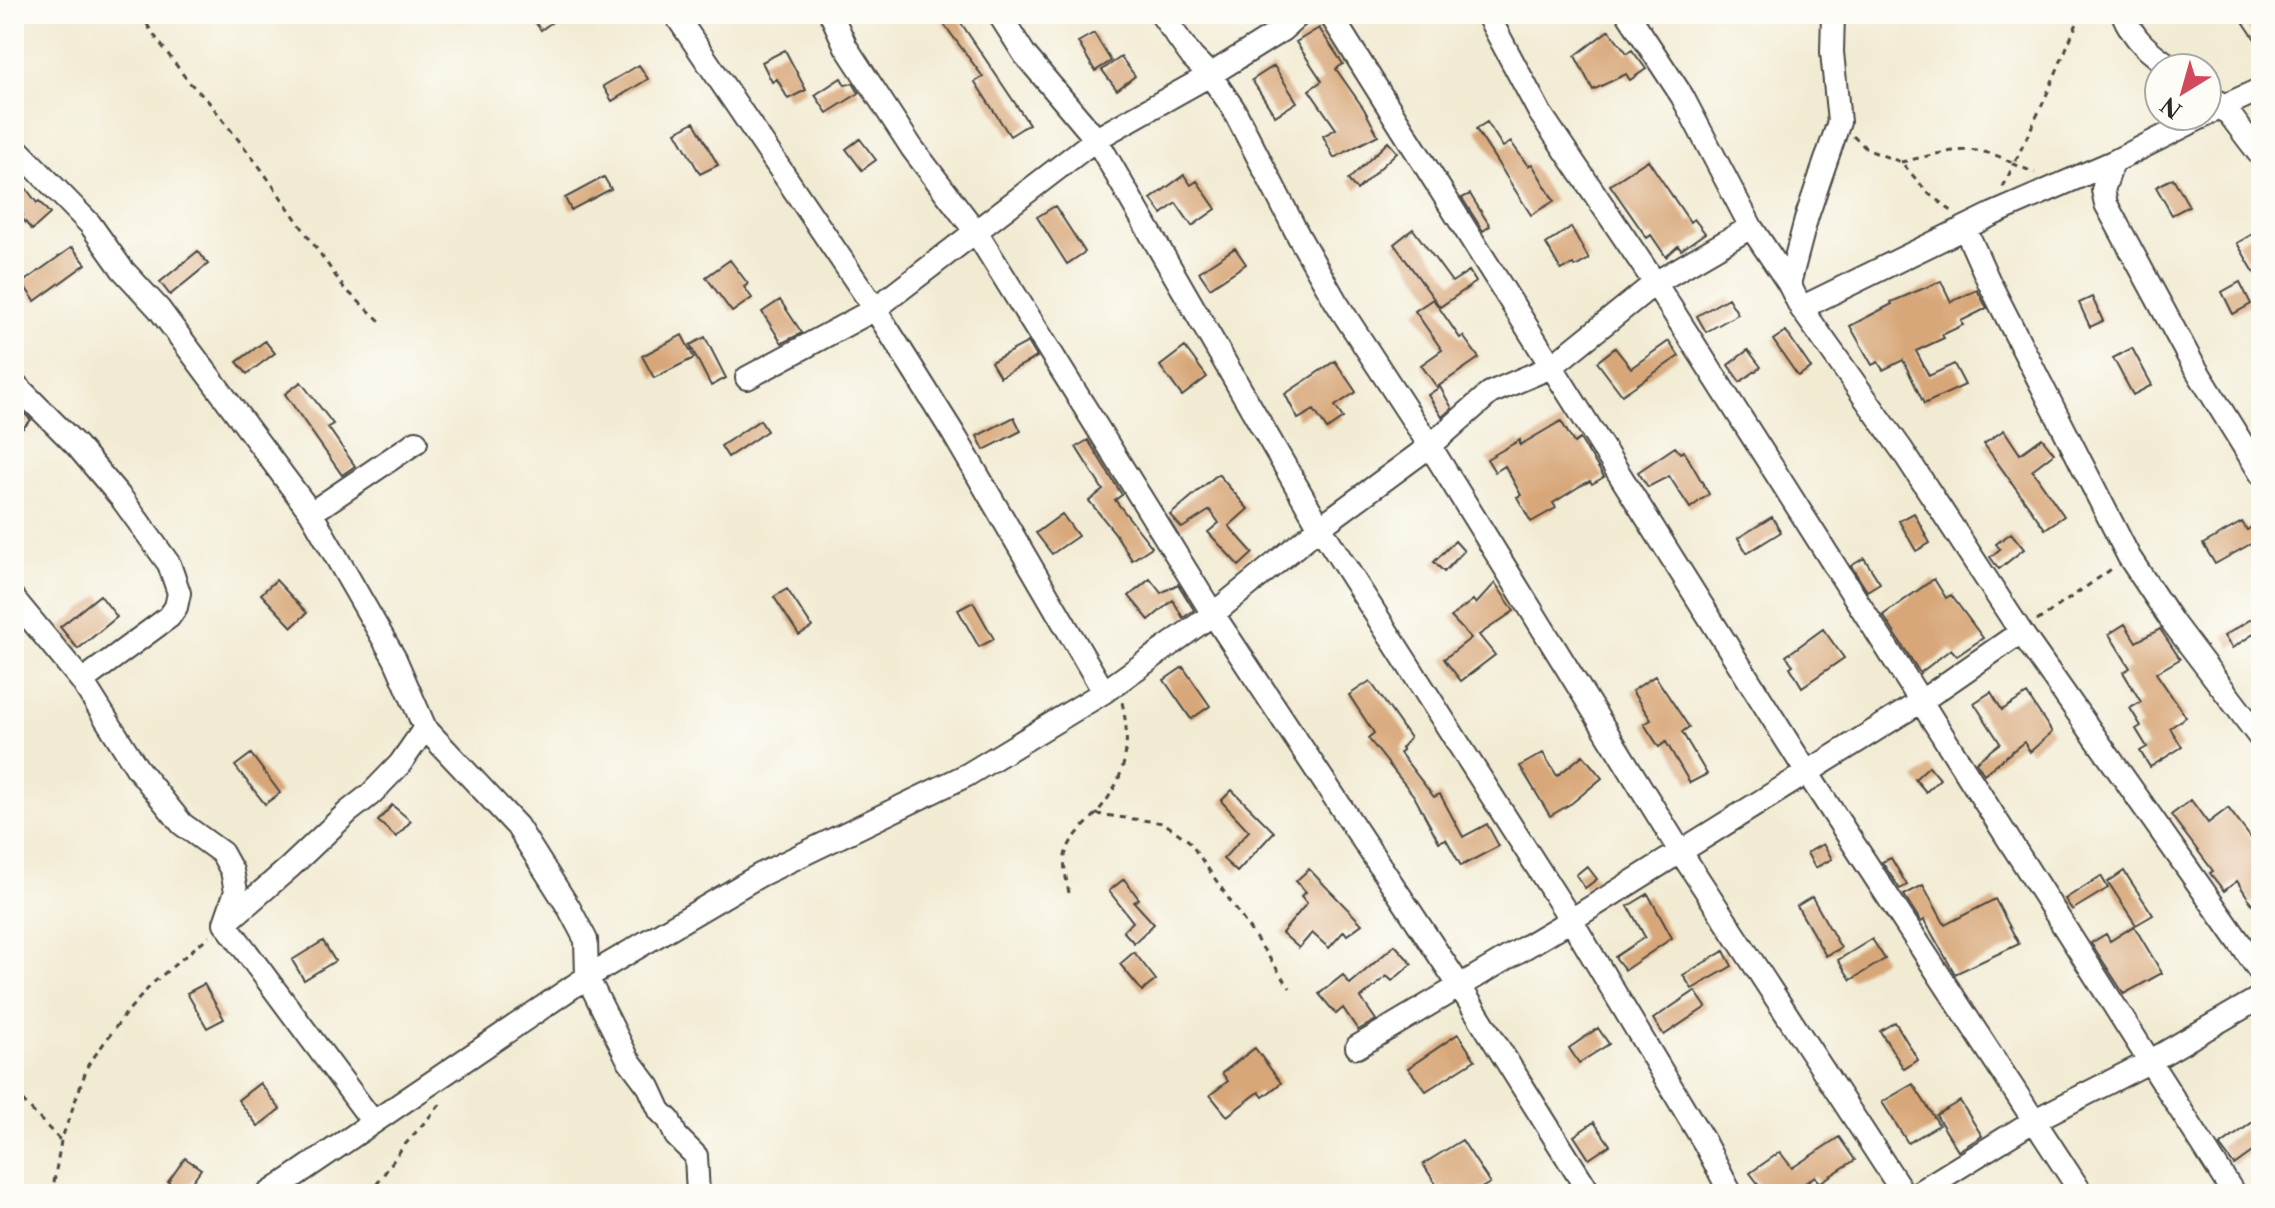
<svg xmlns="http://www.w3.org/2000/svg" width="2275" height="1208" font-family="'Libre Caslon Text',serif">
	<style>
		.building { fill: #d8a779 }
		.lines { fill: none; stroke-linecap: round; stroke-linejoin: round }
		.minor-casing { stroke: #494844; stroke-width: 26 }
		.path { stroke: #494844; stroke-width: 3; stroke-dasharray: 6 6; stroke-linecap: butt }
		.minor { stroke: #fff; stroke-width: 22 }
	</style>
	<rect width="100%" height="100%" fill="#fdfcf7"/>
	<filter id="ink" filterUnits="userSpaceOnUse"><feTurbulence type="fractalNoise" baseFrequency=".0125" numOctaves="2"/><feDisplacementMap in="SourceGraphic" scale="16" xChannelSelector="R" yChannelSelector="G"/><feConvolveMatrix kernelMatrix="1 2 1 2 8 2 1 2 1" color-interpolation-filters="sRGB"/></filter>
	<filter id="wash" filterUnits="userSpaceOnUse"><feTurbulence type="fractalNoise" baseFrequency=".006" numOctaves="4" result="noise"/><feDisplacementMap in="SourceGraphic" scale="32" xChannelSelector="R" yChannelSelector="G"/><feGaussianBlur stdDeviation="1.8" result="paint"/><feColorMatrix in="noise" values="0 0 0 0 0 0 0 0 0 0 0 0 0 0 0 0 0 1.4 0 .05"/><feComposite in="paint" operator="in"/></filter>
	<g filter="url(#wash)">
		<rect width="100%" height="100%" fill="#f2ebd3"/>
		<g id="blocks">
			<path class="building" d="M529 14H563L541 30Z
				M955 14 1029 124 1010 136 975 82 983 77 943 23Z
				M2258 14H2261V48L2244 23Z
				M1319 28 1343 64 1336 69 1364 109 1378 135 1334 158 1323 136 1336 129 1309 90 1322 81 1296 42Z
				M1609 30 1627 53 1632 50 1646 69 1630 80 1626 74 1593 90 1575 56Z
				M1094 33 1111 61 1095 71 1078 42Z
				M785 50 806 90 788 99 777 79 772 82 762 62Z
				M1121 57 1135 76 1117 90 1102 70Z
				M639 65 648 79 612 101 603 86Z
				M1274 66 1297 102 1275 116 1252 80Z
				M841 78 845 85 853 83 859 93 827 113 815 95Z
				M694 122 718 165 700 174 676 132Z
				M1487 122 1503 147 1511 142 1528 166 1532 164 1554 201 1531 215 1476 129Z
				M860 139 876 160 862 170 846 149Z
				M1388 142 1397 152 1357 190 1348 180Z
				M1648 160 1690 222 1694 219 1705 233 1681 250 1678 246 1666 257 1651 235 1647 238 1610 185Z
				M14 172 37 203 39 201 50 214 32 230 21 217 23 215 14 202Z
				M1184 175 1191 185 1197 181 1216 209 1192 226 1176 203 1162 214 1151 199Z
				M604 177 611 189 571 210 565 198Z
				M2173 178 2189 206 2172 215 2156 187Z
				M1470 194 1490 226 1483 231 1462 198Z
				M1055 206 1085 252 1067 264 1037 217Z
				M1571 227 1589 259 1575 267 1573 264 1561 270 1546 244Z
				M1413 229 1452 282 1469 271 1476 282 1440 307 1394 244Z
				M2261 229V284L2237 243Z
				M72 247 86 264 35 301 22 283Z
				M1235 248 1246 264 1210 288 1199 272Z
				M198 251 208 264 170 295 160 282Z
				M730 260 748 284 744 287 752 298 732 312 706 277Z
				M1941 281 1951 302 1977 290 1987 308 1961 321 1963 325 1942 335 1944 338 1916 351 1929 376 1954 364 1965 385 1924 404 1903 360 1883 370 1878 362 1872 365 1850 326 1892 304 1891 302Z
				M2240 282 2251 304 2233 314 2222 292Z
				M2092 297 2103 321 2090 327 2079 303Z
				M1728 298 1738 314 1706 332 1697 316Z
				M1433 299 1460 338 1463 336 1479 358 1437 387 1421 365 1442 350 1415 311Z
				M780 300 802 333 782 343 762 312Z
				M1786 331 1811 368 1798 376 1773 340Z
				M682 335 694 358 654 378 642 356Z
				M705 337 726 378 711 386 690 345Z
				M265 341 275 353 247 374 237 362Z
				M1669 341 1679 356 1622 395 1597 362 1615 348 1631 368Z
				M1028 342 1037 357 1000 377 991 362Z
				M1185 347 1207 377 1182 396 1160 366Z
				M2132 348 2152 385 2133 395 2113 358Z
				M1748 350 1761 367 1740 382 1728 365Z
				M1335 361 1356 392 1335 406 1343 418 1327 429 1314 410 1298 419 1285 394Z
				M301 382 333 424 328 427 355 466 342 475 285 394Z
				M1440 387 1452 408 1442 417 1428 395Z
				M19 408 31 420 14 437V413Z
				M1014 417 1021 431 984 450 977 436Z
				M760 420 767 431 728 457 721 446Z
				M1561 421 1574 443 1580 439 1604 477 1592 484 1590 481 1580 486 1553 503 1556 508 1531 522 1517 497 1521 495 1505 466 1495 472 1487 459 1520 440V445Z
				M2004 430 2020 454 2042 438 2054 453 2032 470 2064 516 2045 529 1984 444Z
				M1088 440 1122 495 1115 500 1152 547 1132 560 1115 533 1089 501 1103 490 1076 447Z
				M1675 447 1680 453 1684 451 1709 494 1690 508 1669 476 1648 487 1638 472Z
				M1218 474 1248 509 1229 526 1253 553 1239 566 1208 532 1219 523 1210 510 1182 528 1170 515Z
				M1914 513 1930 543 1916 551 1899 521Z
				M1062 514 1078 536 1052 554 1036 533Z
				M1772 517 1781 532 1747 553 1738 538Z
				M2261 521V538L2215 564 2203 544 2242 522 2247 530Z
				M2011 533 2024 549 1999 569 1990 557 2000 549 1996 544Z
				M1455 541 1464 551 1444 572 1434 562Z
				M1864 558 1880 583 1867 591 1851 566Z
				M1150 579 1161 593 1178 584 1194 610 1183 618 1173 600 1149 620 1129 596Z
				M1934 579 1946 598 1951 595 1983 638 1957 656 1951 649 1920 673 1883 615Z
				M276 580 307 613 292 627 261 594Z
				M1495 583 1514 611 1479 635 1495 655 1461 681 1444 659 1471 638 1451 617 1473 600 1476 604Z
				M787 589 812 627 799 635 774 597Z
				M100 595 117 617 78 649 60 627Z
				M973 602 994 639 979 647 958 610Z
				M2261 613V629L2232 648 2224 636Z
				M2125 624 2136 642 2160 629 2180 659 2156 673 2186 717 2170 728 2182 747 2150 767 2140 751 2147 747 2136 729 2141 726 2130 708 2141 702 2123 672 2130 668 2109 634Z
				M1823 629 1844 658 1802 687 1790 667 1793 665 1786 656Z
				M1183 667 1210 706 1191 719 1164 680Z
				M1655 676 1689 727 1682 732 1707 774 1690 783 1666 742 1659 747 1644 724 1651 720 1632 691Z
				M1370 681 1410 738 1401 748 1403 750 1400 753 1434 797 1440 794 1463 837 1487 824 1499 846 1461 866 1446 839 1439 842 1414 796 1368 738 1374 733 1349 695Z
				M1991 692 2002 710 2027 694 2052 732 2030 752 2024 742 1984 774 1976 762 2000 743 1974 703Z
				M1543 753 1557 776 1583 755 1602 778 1572 803 1550 816 1520 766Z
				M251 754 280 793 265 804 235 766Z
				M1929 766 1940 779 1926 792 1915 779Z
				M1232 790 1274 832 1237 872 1223 859 1249 831 1221 801Z
				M2191 800 2208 823 2228 808 2261 851V898L2252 904 2237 881 2224 891 2210 873 2213 871 2171 815Z
				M392 805 411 821 396 837 378 821Z
				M1823 844 1832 859 1815 868 1807 853Z
				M1891 858 1907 885 1900 889 1882 862Z
				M1587 866 1597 879 1585 888 1576 875Z
				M1309 869 1362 924 1347 935 1344 931 1329 948 1312 933 1299 948 1282 933 1307 903 1301 896 1306 892 1296 881Z
				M2124 871 2153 915 2136 925 2108 882Z
				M2101 876 2108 888 2072 910 2065 899Z
				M1124 879 1139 899 1134 902 1154 924 1134 943 1123 931 1133 922 1109 891Z
				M1923 885 1945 925 1995 899 2019 944 1955 974 1924 920 1921 922 1904 895Z
				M1648 894 1672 938 1625 970 1615 957 1645 937 1628 906Z
				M1812 897 1841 948 1826 956 1797 906Z
				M2134 926 2162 973 2124 994 2091 943 2106 934 2110 941Z
				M1872 939 1885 959 1851 980 1838 960Z
				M323 941 335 961 304 980 292 960Z
				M1395 945 1412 964 1392 981 1387 976 1361 998 1376 1020 1358 1030 1343 1008 1336 1014 1319 994 1343 975 1350 984Z
				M1724 951 1732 966 1692 989 1683 975Z
				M1134 952 1156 980 1142 991 1120 964Z
				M204 984 224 1019 207 1028 187 993Z
				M1695 991 1706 1007 1664 1035 1653 1019Z
				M1895 1022 1918 1060 1904 1069 1880 1031Z
				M1598 1028 1609 1044 1579 1063 1569 1048Z
				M1458 1034 1475 1060 1426 1091 1408 1068Z
				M1255 1048 1281 1083 1263 1097 1259 1092 1227 1116 1210 1095 1228 1081 1222 1073Z
				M260 1083 280 1109 258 1126 238 1100Z
				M1913 1084 1939 1125 1908 1143 1882 1102Z
				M1960 1101 1982 1136 1958 1151 1936 1115Z
				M2261 1116V1163L2252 1152 2234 1165 2220 1146Z
				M1594 1122 1610 1145 1589 1159 1574 1136Z
				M1839 1137 1855 1160 1819 1183 1815 1176 1790 1194H1766L1750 1173 1780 1152 1792 1168Z
				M1462 1140 1490 1183 1471 1194H1448L1443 1186 1439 1189 1423 1164Z
				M185 1158 201 1169 184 1193 168 1182Z"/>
		</g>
	</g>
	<g filter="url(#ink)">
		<use href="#blocks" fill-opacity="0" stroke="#494844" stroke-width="2"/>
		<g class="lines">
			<g class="minor-casing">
				<path id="minor" d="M675 14 875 309 953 433 1104 692
					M831 14 846 47 912 148 976 232 1213 614 1320 527 1430 446 1490 393 1551 367 1655 283 1751 227
					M999 14 1025 55 1096 139 1320 527 1571 920 1704 1142 1731 1194
					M1161 14 1192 57 1210 75 1233 108 1299 237 1336 302 1430 446 1680 851 1904 1194
					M1330 14 1806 771 2082 1194
					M1487 14 1540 113 1655 283 2234 1194
					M1628 14 1682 96 1751 227 1789 284 1801 308 1902 450 2021 632 2261 973
					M2123 14C2133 39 2150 53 2173 68
					M2207 94 2223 106 2261 156
					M2211 112 2261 89
					M14 146 90 224 122 269 159 309 311 513 395 659 425 728 517 826 569 908 586 940 587 977 628 1059 649 1087 660 1111 669 1120 676 1136 696 1156 698 1194
					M2113 162 2103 190 2106 204 2191 361 2261 474
					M1965 228 1989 282 2129 557 2173 623 2261 739
					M1789 284 1807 216 1839 122 1832 52 1833 14
					M1801 308 1993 214 2113 162 2204 116
					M747 378 875 309 1096 139 1210 75 1282 30 1300 14
					M14 383 77 446 122 499 169 564 179 593 176 607 169 617 82 681
					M311 513 416 442
					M14 599 82 681 137 768 182 824 222 853 232 871 236 891 225 923
					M227 922 290 867 348 812 371 794 400 764 425 728
					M225 923 373 1122
					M1357 1047 1571 920 1920 702 2021 632
					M268 1194 587 977 760 875 967 775 1104 692 1213 614 1459 985 1590 1194
					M1916 1194 2033 1121 2149 1062 2261 997"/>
			</g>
			<path class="path" d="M141 14 151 31 188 81 208 101 262 170 344 288 380 321
				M1853 136 1868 150 1901 162 1929 194 1953 212
				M1901 162C1944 153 1974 140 2014 164L2043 103 2081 14
				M2003 187 2014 164 2035 173
				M2037 621 2113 568
				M1096 814 1164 823 1189 841 1290 988
				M1069 893C1067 882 1063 867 1065 856 1069 839 1083 828 1094 816 1126 780 1132 748 1122 702
				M14 1092 61 1141
				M52 1194 61 1141 88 1065 126 1013 153 983 209 936
				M370 1194 402 1148 444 1100"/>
			<use href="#minor" class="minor"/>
		</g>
	</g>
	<rect width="2275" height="1208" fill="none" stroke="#fdfcf7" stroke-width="48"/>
	<g transform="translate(2183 92) rotate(217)"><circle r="38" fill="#fdfcf7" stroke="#a9a8a5" stroke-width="2"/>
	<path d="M0-6L14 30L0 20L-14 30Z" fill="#d1495b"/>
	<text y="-12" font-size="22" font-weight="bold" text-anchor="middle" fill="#2b2b2b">N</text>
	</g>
</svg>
